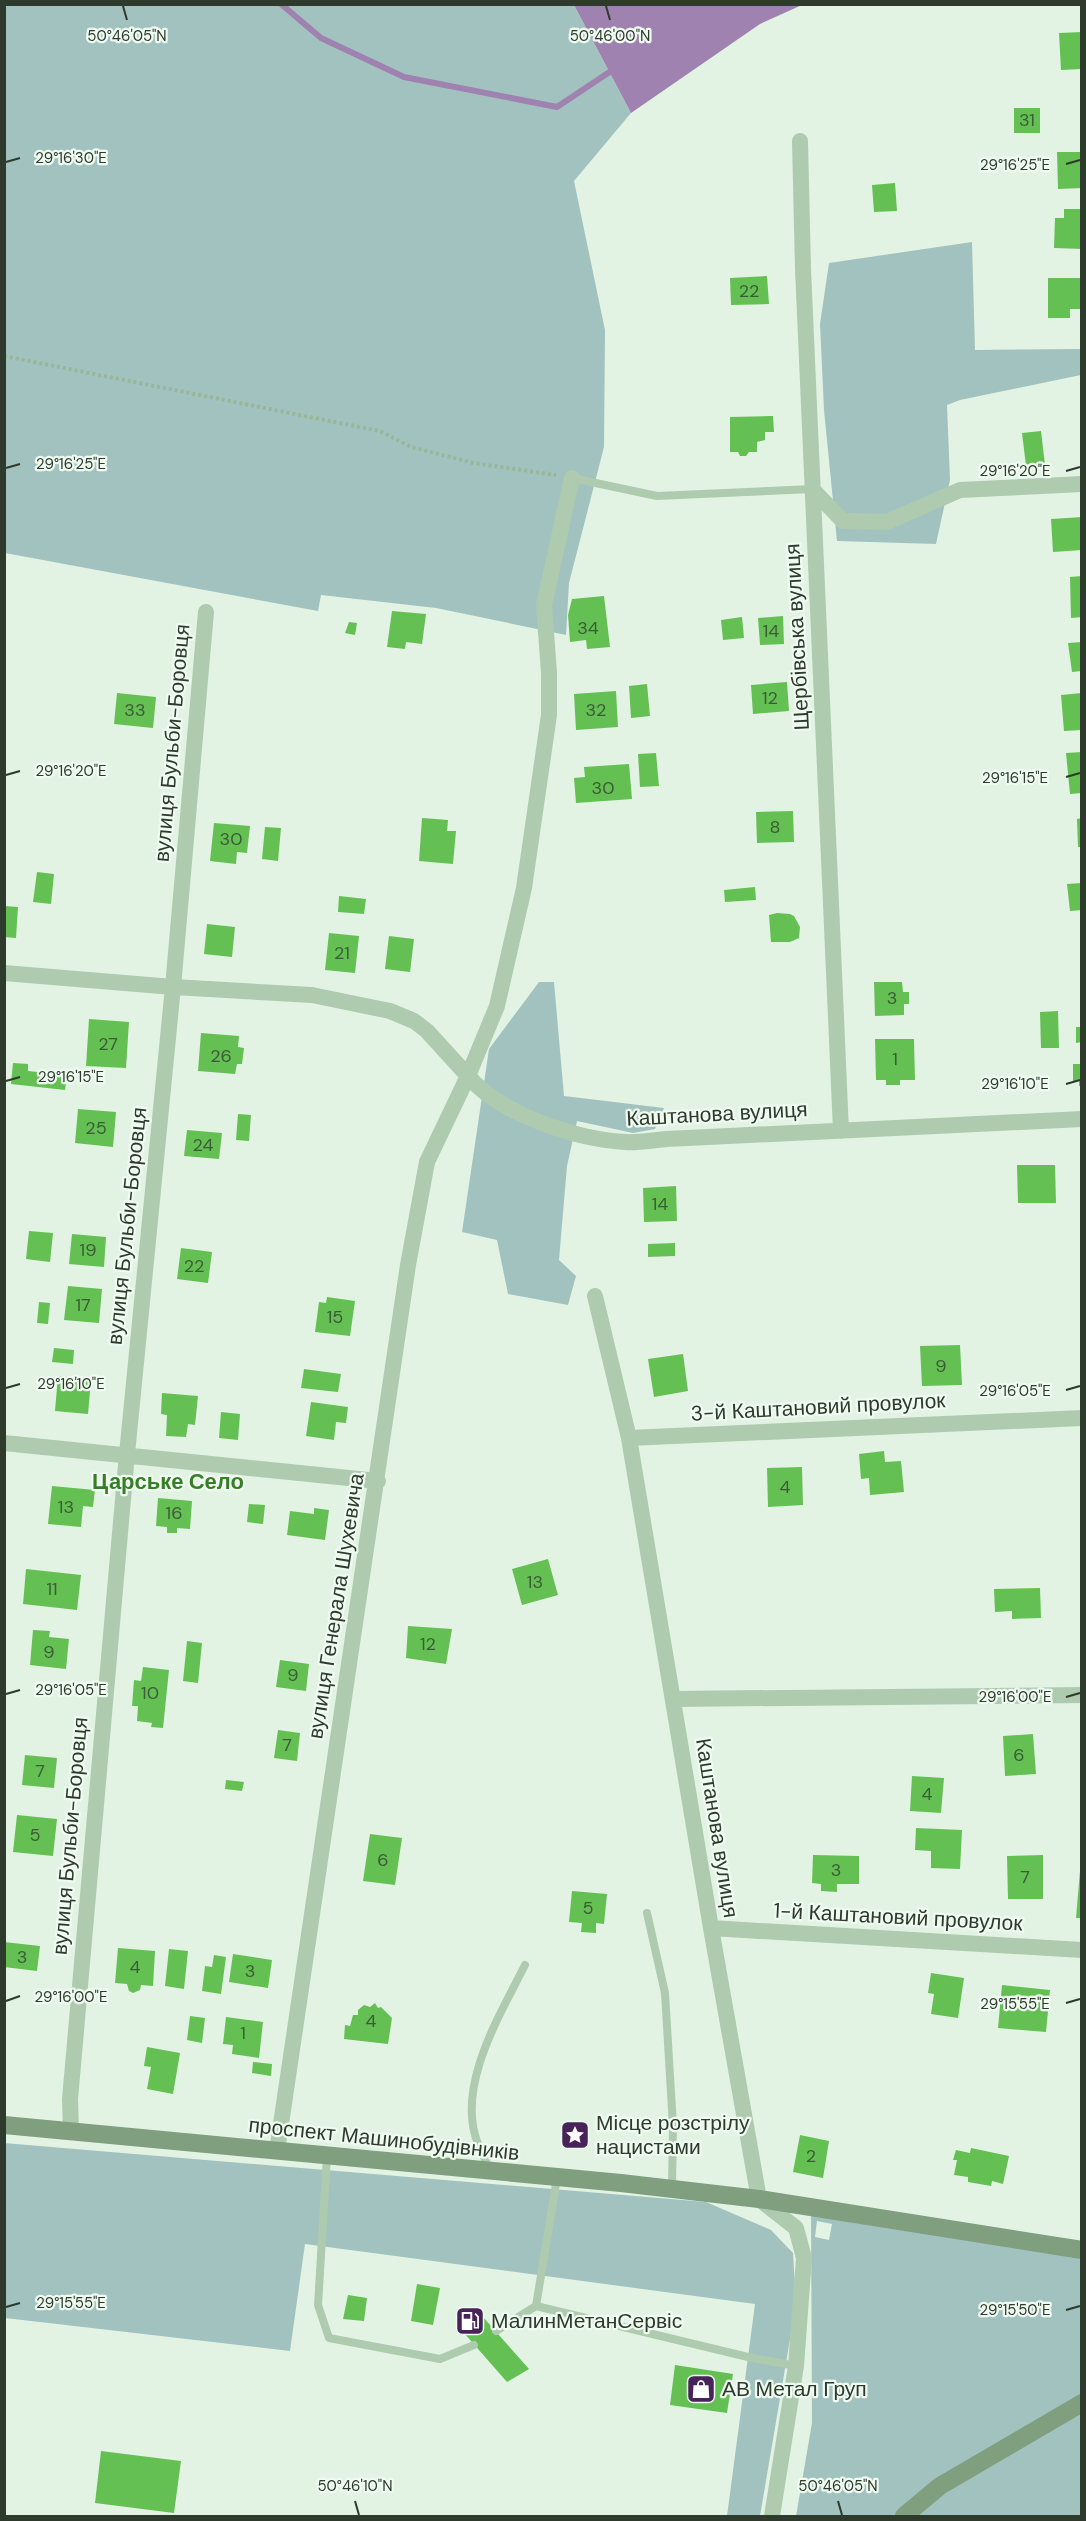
<svg xmlns="http://www.w3.org/2000/svg" width="1086" height="2521" font-family="'DM Sans',sans-serif">
	<style>
		.green { fill: #a2c2c0; fill-rule: evenodd }
		.water { fill: #9f82af }
		.lines { fill: none; stroke-linecap: round; stroke-linejoin: round }
		.stream { stroke: #9f82af; stroke-width: 6 }
		.building { fill: #64c053 }
		.path { stroke: #98b799; stroke-width: 4; stroke-dasharray: 3 3; stroke-linecap: butt }
		.lane { stroke: #aecbb0; stroke-width: 8 }
		.street { stroke: #aecbb0; stroke-width: 16 }
		.secondary { stroke: #809f7f; stroke-width: 18 }
		.ticks { fill: none; stroke: #2d3a2c; stroke-width: 2 }
		.labels { text-anchor: middle; stroke-width: 4.5; stroke-linejoin: round; paint-order: stroke }
		.number-label { font-size: 18px; fill: #3b5c36 }
		.street-label { font-size: 21px; fill: #2d3a2c; stroke: #effaf0 }
		.poi-label { font-size: 21px; fill: #2d3a2c; stroke: #effaf0; text-anchor: start }
		.neighbourhood-label { font-size: 22px; font-weight: bold; fill: #367f28; stroke: #effaf0 }
		.ticks-label { font-size: 15px; text-anchor: middle; fill: #2d3a2c; stroke: #effaf0; stroke-width: 4.5; stroke-linejoin: round; paint-order: stroke }
	</style>
	<rect width="100%" height="100%" fill="#e2f3e4"/>
	<path class="green" d="M4 5H574L631 113 574 181 605 330 604 447 569 583 566 635 436 608 321 595 318 611 5 553Z
		M972 242 975 350 1081 349V375L960 400 947 405 950 480 936 544 837 541 824 410 820 324 829 263Z
		M539 982H554L564 1096 664 1108 655 1129 633 1133 577 1121 567 1166 559 1260 576 1276 568 1305 508 1294 497 1240 462 1232 489 1049Z
		M4 2143 706 2202 771 2230 793 2253 796 2304 760 2516H727L755 2304 305 2244 290 2351 5 2318Z
		M811 2209 1081 2250V2516H796L812 2423ZM817 2221 832 2224 829 2240 815 2237Z"/>
	<path class="water" d="M574 5H802L760 24 631 113Z"/>
	<g class="lines">
		<path class="stream" d="M281 4 321 38 404 77 557 107 614 69"/>
	</g>
	<path class="building" d="M1082 32V69L1061 70 1059 33Z
		M1014 108H1040V133H1014Z
		M1057 152H1082V188L1058 189Z
		M895 183 897 211 874 212 872 185Z
		M1064 209H1082V249L1054 248 1055 218H1064Z
		M767 276 769 304 731 305 730 278Z
		M1048 278H1082V309H1070V318H1048Z
		M773 416 774 432H765V440L757 442V452H749L746 456H740L738 452H730V417Z
		M1041 431 1045 465 1026 466 1022 433Z
		M1082 517V550L1053 552 1051 519Z
		M1082 576V617L1071 618 1070 577Z
		M604 596 610 647 587 649 586 640 570 642 568 615 572 599Z
		M392 611 426 614 422 644 406 642 405 649 387 647Z
		M783 616 784 644 760 645 758 618Z
		M742 617 744 638 723 640 721 620Z
		M349 622 357 623 355 635 345 633Z
		M1082 642V671L1072 672 1068 643Z
		M787 682 789 711 753 714 751 685Z
		M647 684 650 716 631 718 629 686Z
		M616 691 618 727 576 730 574 694Z
		M117 693 156 697 153 728 114 724Z
		M1082 693V730L1064 731 1061 695Z
		M1082 752V793L1070 794 1066 753Z
		M656 753 659 786 640 787 638 754Z
		M629 764 632 799 576 803 574 778 585 777 584 767Z
		M793 811 794 842 757 843 756 812Z
		M422 818 448 820 447 831H456L453 864 419 861Z
		M1082 818V847H1078L1077 819Z
		M214 823 250 826 247 853 237 852 236 864 210 861Z
		M265 827 281 828 278 861 262 859Z
		M37 872 54 874 51 904 33 902Z
		M1082 883V910L1070 911 1067 884Z
		M755 887 756 900 725 902 724 890Z
		M339 896 366 899 364 914 338 912Z
		M4 906 18 907 16 938 4 937Z
		M777 913 790 914 794 916 800 927 799 938 790 942H771L769 915Z
		M207 924 235 927 232 957 204 954Z
		M329 933 359 936 355 973 325 970Z
		M389 936 414 939 410 972 385 969Z
		M874 982H902L903 992H909V1004H904V1015L875 1016Z
		M1058 1011 1059 1048H1041L1040 1012Z
		M89 1019 129 1022 126 1068 86 1066Z
		M1076 1027H1082V1042L1076 1043Z
		M201 1033 239 1036 238 1047 244 1048 242 1064H237L235 1074 198 1071Z
		M875 1039H914L915 1080H900V1085H886V1080H876Z
		M13 1063 28 1064V1071L67 1075 65 1090 11 1084Z
		M1073 1064H1082V1086H1079V1081H1073Z
		M78 1109 116 1112 113 1147 75 1143Z
		M238 1114 251 1115 249 1141 236 1140Z
		M187 1130 222 1133 219 1159 184 1156Z
		M1017 1165H1055L1056 1203H1018Z
		M676 1186 677 1221 644 1222 643 1188Z
		M29 1231 53 1233 50 1262 26 1259Z
		M72 1234 106 1237 104 1267 69 1264Z
		M675 1243V1256L648 1257V1244Z
		M181 1248 212 1252 208 1283 177 1279Z
		M68 1286 102 1289 99 1323 64 1320Z
		M327 1297 355 1301 350 1336 315 1332 319 1302 326 1303Z
		M39 1302 50 1303 48 1324 37 1323Z
		M960 1345 962 1385 922 1386 920 1346Z
		M54 1348 74 1350 73 1364 52 1362Z
		M683 1354 688 1391 654 1397 648 1359Z
		M304 1369 341 1374 338 1392 301 1388Z
		M58 1376 91 1379 88 1414 55 1411Z
		M162 1393 198 1396 195 1425 188 1424 186 1437 166 1436 167 1415 161 1414Z
		M311 1402 348 1407 346 1423 336 1422 334 1440 306 1436Z
		M221 1412 240 1414 238 1440 219 1438Z
		M884 1451 885 1462 901 1461 904 1492 870 1495 869 1478 861 1479 859 1454Z
		M802 1467 803 1505 768 1507 767 1468Z
		M52 1486 95 1490 93 1507 83 1506 81 1527 48 1524Z
		M158 1498 192 1501 190 1529 177 1528V1533H167V1527L156 1526Z
		M249 1504 265 1505 263 1524 247 1522Z
		M314 1508 329 1510 325 1540 287 1535 290 1511 314 1514Z
		M548 1559 558 1595 522 1605 512 1569Z
		M26 1569 81 1575 77 1610 23 1604Z
		M1040 1588 1041 1618 1012 1619V1611L995 1612 994 1589Z
		M408 1626 452 1629 446 1664 406 1658Z
		M33 1630 50 1631 49 1637 69 1639 66 1669 30 1665Z
		M187 1641 202 1643 198 1683 183 1681Z
		M280 1660 309 1664 306 1691 276 1687Z
		M143 1667 169 1670 163 1728 151 1727 152 1723 137 1721 138 1706H132L134 1680 141 1681Z
		M278 1730 300 1733 297 1761 274 1758Z
		M1033 1734 1036 1774 1005 1776 1003 1736Z
		M25 1755 57 1758 54 1788 22 1785Z
		M912 1776 944 1778 941 1813 910 1811Z
		M226 1780 244 1782 242 1791 225 1789Z
		M17 1815 57 1819 53 1856 13 1852Z
		M916 1828 962 1830 960 1869 931 1868V1851L915 1850Z
		M370 1834 402 1838 395 1885 363 1881Z
		M813 1855 859 1856V1884H837V1892L821 1891V1884L812 1883Z
		M1043 1855V1899H1008L1007 1856Z
		M1080 1871H1082V1918H1076Z
		M572 1891 607 1894 604 1924 596 1923V1933L581 1932 582 1923 569 1922Z
		M4 1942 40 1946 37 1971 4 1967Z
		M118 1948 155 1951 153 1986 141 1985 140 1990 133 1993 129 1991 127 1984 115 1983Z
		M169 1949 188 1951 184 1989 165 1986Z
		M233 1954 272 1960 268 1988 229 1982Z
		M214 1955 226 1957 221 1994 202 1991 205 1966 212 1967Z
		M931 1973 964 1978 958 2018 931 2014 934 1994 928 1993Z
		M1002 1985 1050 1990 1046 2032 998 2028Z
		M375 2003 378 2008 381 2007 392 2018 388 2044 344 2039 345 2025 350 2026 353 2015H358V2010L364 2005 370 2007Z
		M190 2016 205 2018 202 2043 187 2040Z
		M226 2017 263 2022 259 2058 232 2054 233 2045 223 2044Z
		M147 2047 180 2053 173 2094 147 2089 151 2067 144 2066Z
		M253 2062 272 2064 271 2076 252 2073Z
		M800 2135 829 2141 823 2178 793 2172Z
		M971 2148 1009 2156 1003 2184 992 2181 991 2186 968 2182V2177L954 2175 957 2160H953L956 2150 970 2153Z
		M417 2284 440 2288 433 2325 411 2321Z
		M348 2295 367 2298 364 2321 343 2319Z
		M475 2308 529 2369 507 2382 457 2325Z
		M675 2365 733 2374 727 2413 670 2405Z
		M101 2451 181 2461 174 2513 95 2503Z"/>
	<g class="lines">
		<path class="path" d="M4 356 380 431 411 447 473 463 556 475"/>
		<path class="lane" d="M572 478 657 496 812 489
			M647 1913 665 1993 673 2126 672 2188
			M327 2156 318 2305 329 2338 440 2359 474 2345
			M490 2169C486 2161 481 2153 478 2144 455 2087 500 2015 525 1965
			M536 2306 557 2178
			M496 2331 536 2306 748 2357 796 2366"/>
		<path class="street" d="M800 141 803 269 841 1131
			M572 478 544 605 549 673V715L524 888 497 1006 468 1076C500 1114 575 1139 625 1142 638 1143 653 1140 667 1139L1082 1119
			M812 489 843 521 887 522 960 490 1082 484
			M4 973 173 987 312 995 390 1011 414 1021 427 1031 468 1076 427 1162 408 1265 277 2151
			M595 1296 629 1438 711 1928 759 2199 796 2228 804 2258 796 2366 772 2516
			M629 1438 1082 1418
			M4 1443 378 1481
			M673 1699 1082 1695
			M711 1928 1082 1950
			M71 2132 70 2099 127 1454 173 987 206 612"/>
		<path class="secondary" d="M4 2125 621 2183 759 2199 1082 2250
			M904 2516 940 2486 1082 2403"/>
	</g>
	<path class="ticks" d="M123 6 127 20M606 6 610 20M6 162 20 158M1066 164 1080 160M6 468 20 464M1066 471 1080 467M6 775 20 771M1066 777 1080 773M6 1081 20 1077M1066 1084 1080 1080M6 1388 20 1384M1066 1390 1080 1386M6 1694 20 1690M1066 1697 1080 1693M6 2001 20 1996M1066 2003 1080 1999M6 2307 20 2303M1066 2310 1080 2306M355 2501 359 2515M838 2501 842 2515"/>
	<defs>
		<g id="sight-square" transform="scale(1.5)"><rect x="-9" y="-9" width="18" height="18" rx="4" fill="#48235a" stroke="#effaf0"/><path d="M0-6L1.8-2.2L6-1.7L2.9 1.2L3.7 5.4L0 3.3L-3.7 5.4L-2.9 1.2L-6-1.7L-1.8-2.2Z" fill="#fff"/></g>
		<g id="fuel-square" transform="scale(1.5)"><rect x="-9" y="-9" width="18" height="18" rx="4" fill="#48235a" stroke="#effaf0"/><path d="M-5.5-6h7V0h2V4h1.3V-2.5L3-4.5l.8-.8L6-3V5H2.5V1h-1V6h-7ZM-4.2-4.7v3.2H.2V-4.7Z" fill="#fff"/></g>
		<g id="shop-square" transform="scale(1.5)"><rect x="-9" y="-9" width="18" height="18" rx="4" fill="#48235a" stroke="#effaf0"/><path d="M-5-2.5h2.3a2.7 3.5 0 0 1 5.4 0H5L5.5 6h-11ZM-1.5-2.5h3a1.5 2.3 0 0 0-3 0Z" fill="#fff"/></g>
	</defs>
	<g fill-rule="evenodd">
		<use href="#sight-square" x="575" y="2135"/>
		<use href="#fuel-square" x="470" y="2321"/>
		<use href="#shop-square" x="701" y="2389"/>
	</g>
	<g class="labels">
		<g class="number-label">
			<text x="1027" y="126">31</text>
			<text x="749" y="297">22</text>
			<text x="588" y="634">34</text>
			<text x="771" y="637">14</text>
			<text x="770" y="704">12</text>
			<text x="135" y="716">33</text>
			<text x="596" y="716">32</text>
			<text x="603" y="794">30</text>
			<text x="775" y="833">8</text>
			<text x="231" y="845">30</text>
			<text x="342" y="959">21</text>
			<text x="892" y="1004">3</text>
			<text x="108" y="1050">27</text>
			<text x="221" y="1062">26</text>
			<text x="895" y="1065">1</text>
			<text x="96" y="1134">25</text>
			<text x="203" y="1151">24</text>
			<text x="660" y="1210">14</text>
			<text x="88" y="1256">19</text>
			<text x="194" y="1272">22</text>
			<text x="83" y="1311">17</text>
			<text x="335" y="1323">15</text>
			<text x="941" y="1372">9</text>
			<text x="785" y="1493">4</text>
			<text x="66" y="1513">13</text>
			<text x="174" y="1519">16</text>
			<text x="535" y="1588">13</text>
			<text x="52" y="1595">11</text>
			<text x="428" y="1650">12</text>
			<text x="49" y="1658">9</text>
			<text x="293" y="1681">9</text>
			<text x="150" y="1699">10</text>
			<text x="287" y="1751">7</text>
			<text x="1019" y="1761">6</text>
			<text x="40" y="1777">7</text>
			<text x="927" y="1800">4</text>
			<text x="35" y="1841">5</text>
			<text x="383" y="1866">6</text>
			<text x="836" y="1876">3</text>
			<text x="1025" y="1883">7</text>
			<text x="588" y="1914">5</text>
			<text x="22" y="1963">3</text>
			<text x="135" y="1973">4</text>
			<text x="250" y="1977">3</text>
			<text x="371" y="2027">4</text>
			<text x="243" y="2039">1</text>
			<text x="811" y="2162">2</text>
		</g>
		<g class="street-label">
			<text transform="translate(797 637) rotate(-93)" y="7">Щербівська вулиця</text>
			<text transform="translate(172 743) rotate(-85)" y="7">вулиця Бульби-Боровця</text>
			<text transform="translate(717 1114) rotate(-3)" y="7">Каштанова вулиця</text>
			<text transform="translate(127 1226) rotate(-84)" y="7">вулиця Бульби-Боровця</text>
			<text transform="translate(818 1407) rotate(-3)" y="7">3-й Каштановий провулок</text>
			<text transform="translate(336 1606) rotate(-81)" y="7">вулиця Генерала Шухевича</text>
			<text transform="translate(717 1828) rotate(81)" y="7">Каштанова вулиця</text>
			<text transform="translate(70 1836) rotate(-85)" y="7">вулиця Бульби-Боровця</text>
			<text transform="translate(898 1917) rotate(3)" y="7">1-й Каштановий провулок</text>
			<text transform="translate(384 2139) rotate(6)" y="7">проспект Машинобудівників</text>
		</g>
		<g class="poi-label">
			<text x="596" y="2130">Місце розстрілу<tspan x="596" dy="24">нацистами</tspan></text>
			<text x="491" y="2328">МалинМетанСервіс</text>
			<text x="722" y="2396">АВ Метал Груп</text>
		</g>
		<g class="neighbourhood-label">
			<text x="168" y="1489">Царське Село</text>
		</g>
	</g>
	<g class="ticks-label">
		<text x="127" y="41">50°46'05"N</text>
		<text x="610" y="41">50°46'00"N</text>
		<text x="71" y="163">29°16'30"E</text>
		<text x="1015" y="170">29°16'25"E</text>
		<text x="71" y="469">29°16'25"E</text>
		<text x="1015" y="476">29°16'20"E</text>
		<text x="71" y="776">29°16'20"E</text>
		<text x="1015" y="783">29°16'15"E</text>
		<text x="71" y="1082">29°16'15"E</text>
		<text x="1015" y="1089">29°16'10"E</text>
		<text x="71" y="1389">29°16'10"E</text>
		<text x="1015" y="1396">29°16'05"E</text>
		<text x="71" y="1695">29°16'05"E</text>
		<text x="1015" y="1702">29°16'00"E</text>
		<text x="71" y="2002">29°16'00"E</text>
		<text x="1015" y="2009">29°15'55"E</text>
		<text x="71" y="2308">29°15'55"E</text>
		<text x="1015" y="2315">29°15'50"E</text>
		<text x="355" y="2491">50°46'10"N</text>
		<text x="838" y="2491">50°46'05"N</text>
	</g>
	<rect width="1086" height="2521" fill="none" stroke="#2d3a2c" stroke-width="12"/>
</svg>
